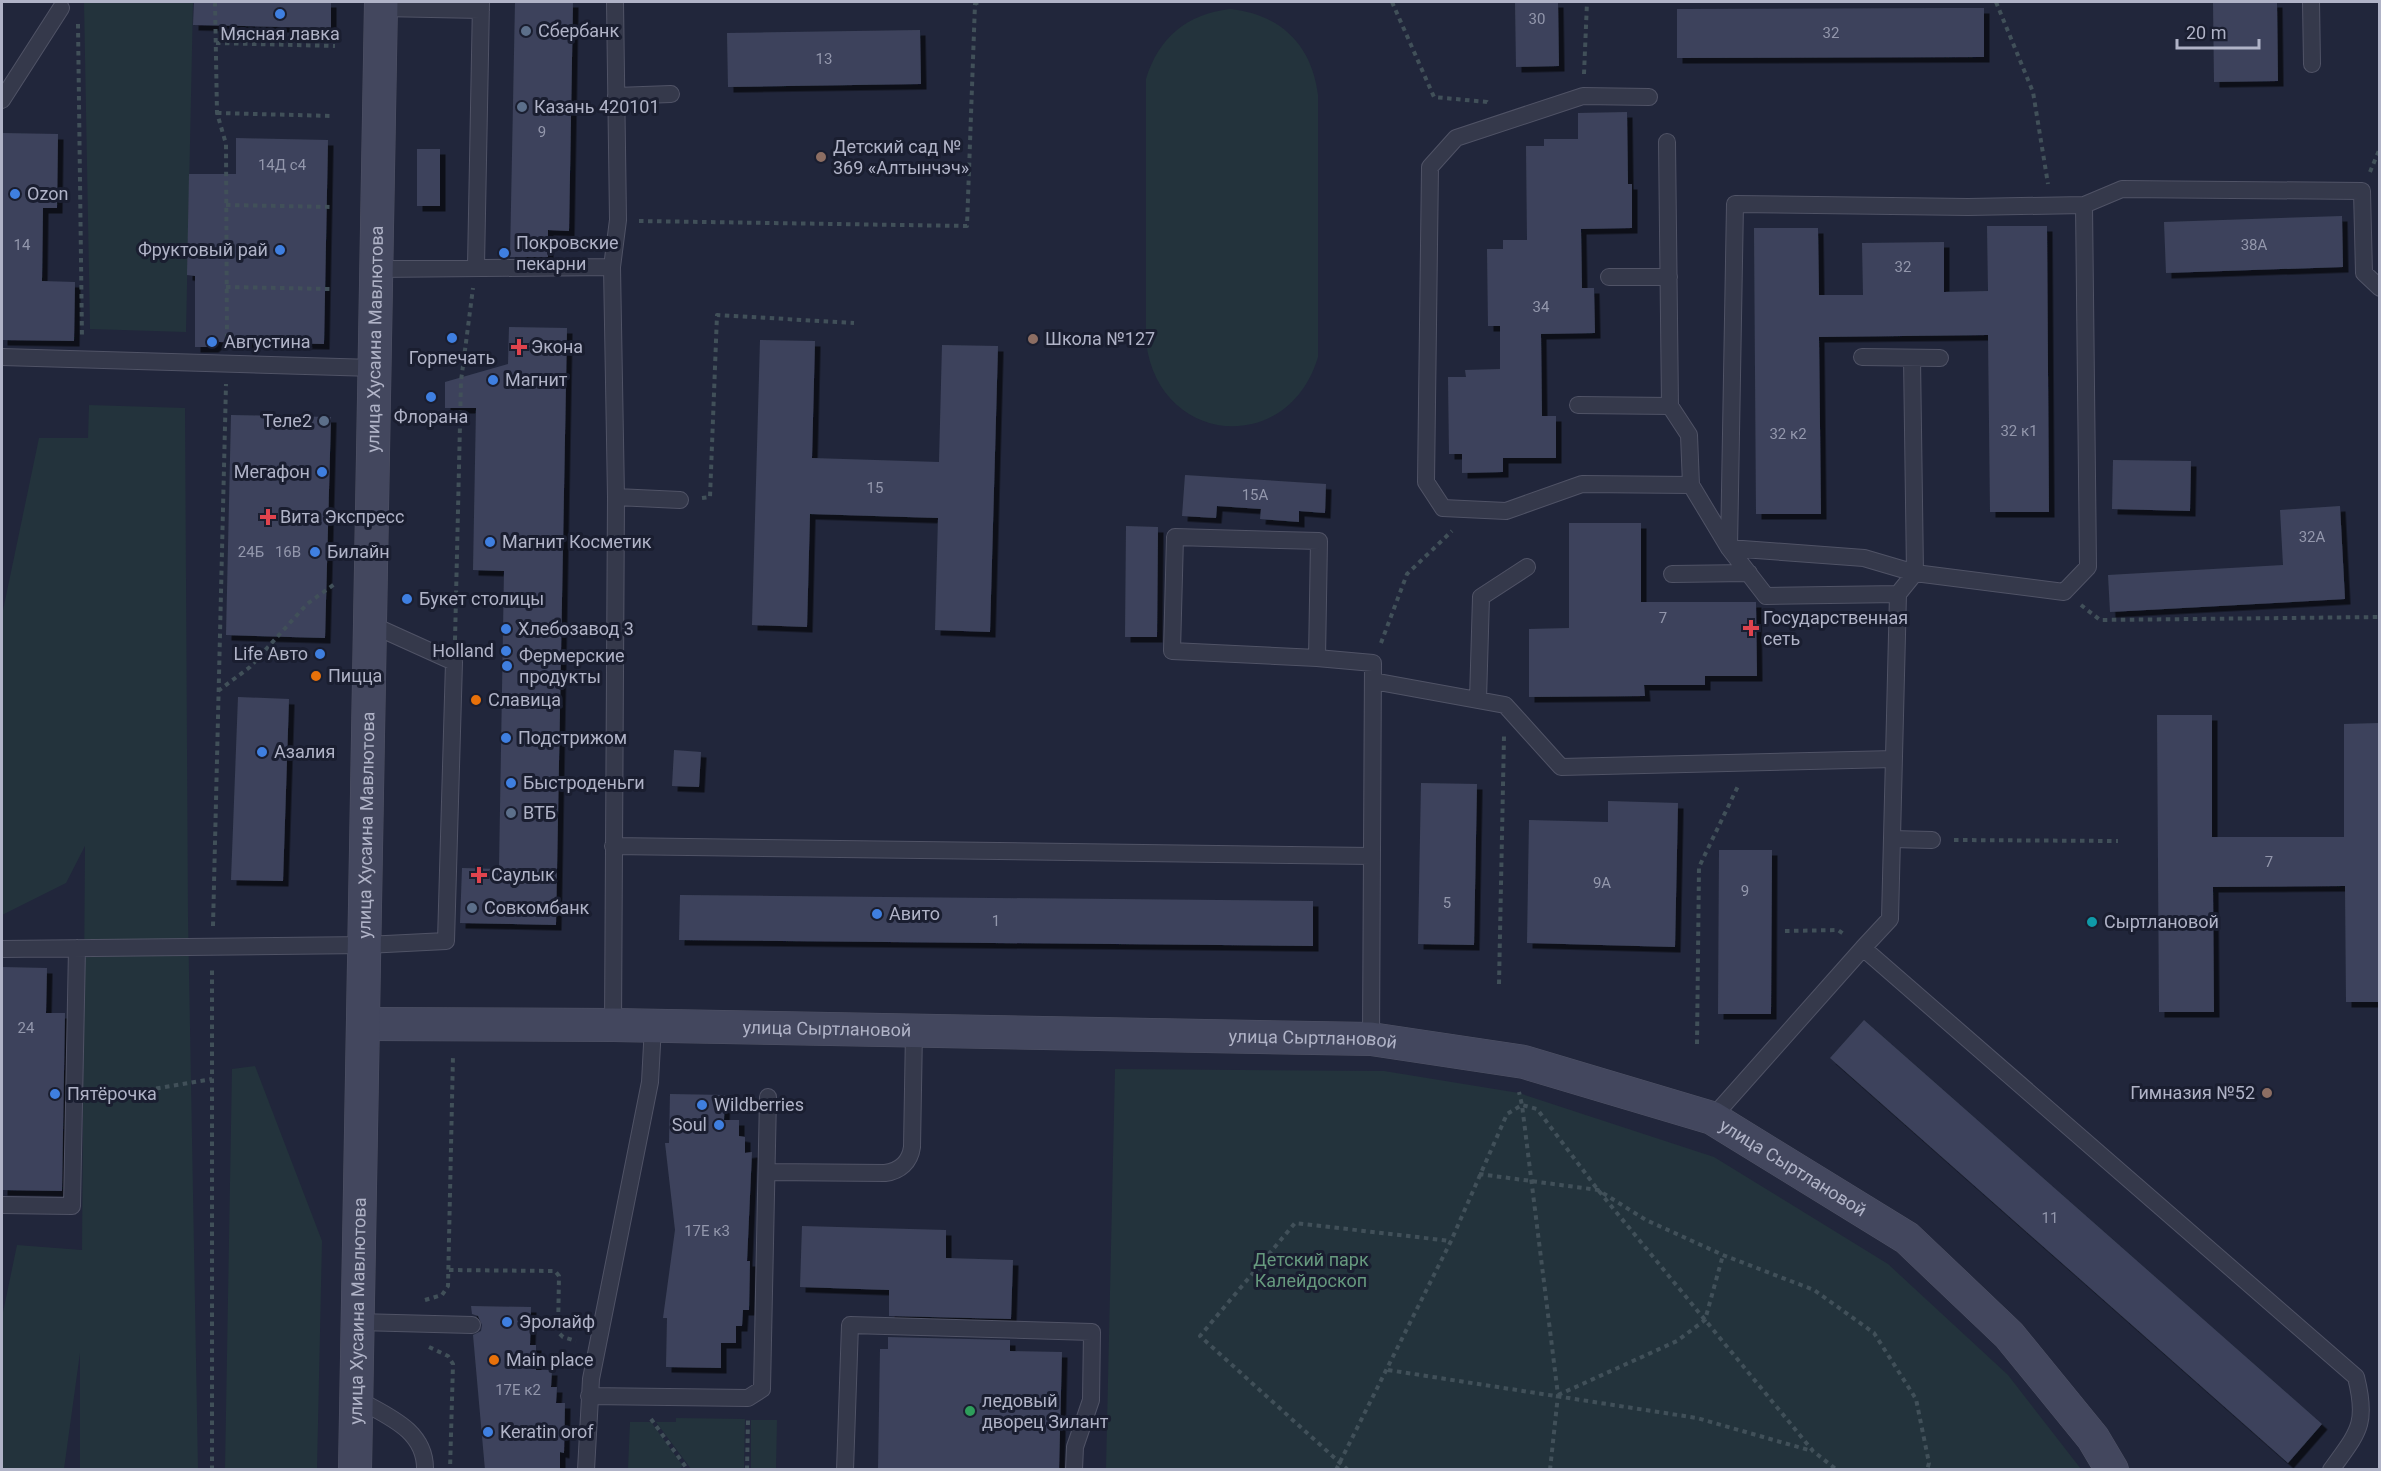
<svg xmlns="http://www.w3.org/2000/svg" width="2381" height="1471" font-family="Roboto,sans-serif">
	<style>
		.green { fill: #23333c }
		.building { fill: #3d435b; filter: url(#shadow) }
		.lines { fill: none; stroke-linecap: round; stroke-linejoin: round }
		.lane-casing { stroke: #505366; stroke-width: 18 }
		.secondary-casing { stroke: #505366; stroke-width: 34 }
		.path { stroke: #415059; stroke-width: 4; stroke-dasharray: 4.5 4.5; stroke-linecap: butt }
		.lane { stroke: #35394b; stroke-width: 16 }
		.secondary { stroke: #43475e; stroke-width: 33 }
		.shop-dot { fill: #3f7fe0; stroke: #1a1e30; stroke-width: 2 }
		.service-dot { fill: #5c6f8a; stroke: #1a1e30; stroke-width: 2 }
		.education-dot { fill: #8d6e63; stroke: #1a1e30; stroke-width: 2 }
		.health-dot { fill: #e0444e; stroke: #1a1e30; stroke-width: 2 }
		.food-dot { fill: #e8710a; stroke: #1a1e30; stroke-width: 2 }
		.culture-dot { fill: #0f9aa8; stroke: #1a1e30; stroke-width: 2 }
		.leisure-dot { fill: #2e9e5b; stroke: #1a1e30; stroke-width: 2 }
		.labels { text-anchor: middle; stroke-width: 6; stroke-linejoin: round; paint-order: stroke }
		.number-label { font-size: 15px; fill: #9397ac }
		.poi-label { font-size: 18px; fill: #b0b3c7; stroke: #1a1e30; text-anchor: start }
		.street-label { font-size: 18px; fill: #b0b3c7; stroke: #1a1e30 }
		.park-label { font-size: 18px; fill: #66997e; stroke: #1a1e30 }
	</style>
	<defs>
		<filter id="shadow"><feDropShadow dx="5.5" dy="5.5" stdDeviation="0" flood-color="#0009"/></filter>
	</defs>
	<rect width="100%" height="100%" fill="#21263b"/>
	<path class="green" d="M84 2H193L186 332 90 329Z
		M1230 9C1280 14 1312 45 1318 95V357C1288 458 1157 445 1146 341V79C1159 37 1187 14 1230 9Z
		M89 405 185 408 188 917 198 1469H80V1353L64 1469H2V1317L17 1245 82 1250 85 846 66 883 2 915V615L39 438H88Z
		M255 1066 322 1241 317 1469H225L232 1069Z
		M1115 1069 1384 1071 1519 1093 1714 1157 1888 1264 2008 1375 2081 1469H1106Z
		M676 1418 745 1419 744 1469H691L656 1422H676Z
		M751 1420H777L776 1469H751Z
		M630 1422H651L683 1466 679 1469H628Z"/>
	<path class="building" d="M194 2H331V28L193 25Z
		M515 2H573L569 231 548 230V257H510Z
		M1515 2H1558L1559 66 1516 67Z
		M2213 2H2277L2278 81 2214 82Z
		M1952 8H1984V57L1677 58V9Z
		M920 30 921 84 728 87 727 33Z
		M1627 112 1628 184H1632V228L1581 229 1582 288H1594L1595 333 1541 334 1542 416H1556V458H1503V472L1462 473V454H1449L1448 377H1466L1465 370 1500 369V326H1488L1487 249H1503V240H1527L1526 146H1544V139H1578V113Z
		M2 133 58 134 57 208H43L42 281 75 282 74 341 2 340Z
		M236 138 328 140 324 344 219 342 213 347H195V276L187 275 189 174H236Z
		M417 149H440V206H417Z
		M2342 216 2343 267 2166 273 2164 222Z
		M1987 226H2047L2049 512H1990L1988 335 1819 337 1821 514H1756L1754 228H1818L1819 295H1863L1862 243 1944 242V292L1988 291Z
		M509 327 567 328 556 925 460 923 462 868 499 869 504 571 473 570 476 408H445V382L508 364Z
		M760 340 815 341 812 458 939 462 942 345 998 346 990 632 935 630 938 518 810 514 807 627 752 625Z
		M231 415 331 417 325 638 226 635Z
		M2113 460 2191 461 2190 511 2112 509Z
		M1185 475 1326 484 1325 513 1299 511V522L1260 519 1261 509 1217 506 1216 518 1182 516Z
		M2340 506 2345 599 2110 612 2108 575 2283 565 2280 510Z
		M1569 523H1641V602H1756L1757 676H1705V685H1644L1645 696 1529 697V629L1569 628Z
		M1126 526 1158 527 1157 637H1125Z
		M238 697 289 699 283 881 231 880Z
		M2157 715H2212V837H2344V724L2379 723V1002H2346L2345 886 2213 887 2214 1012H2159Z
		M674 750 701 752 699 787 672 786Z
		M1421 783 1477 784 1474 945 1418 944Z
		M1608 801 1678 803 1675 947 1527 943 1529 820 1608 822Z
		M1719 850H1772L1771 1014H1718Z
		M680 895 1313 901V946L679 940Z
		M2 967 47 968 46 1013H65L62 1191 2 1190Z
		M1864 1020 2322 1424 2288 1463 1830 1058Z
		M670 1094 725 1095 724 1120H739V1136L745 1137V1153L752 1152 747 1261H750L749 1310H743L742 1326H736V1343H721V1368L666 1367 667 1318H663L675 1230 665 1143H669Z
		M802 1226 946 1230V1258L1013 1260 1011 1319 889 1316V1290L800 1287Z
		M471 1306 531 1307 530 1345H536V1370H552L551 1387H557L556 1403H565L564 1453 560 1452V1468L485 1470 473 1335 481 1331 482 1325 478 1316 472 1314Z
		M888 1337 1010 1340V1351L1062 1352 1059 1470H878L880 1349H888Z"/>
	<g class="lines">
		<g class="lane-casing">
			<path id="lane" d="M2311 2 2312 64
				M381 8 481 10
				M616 96 671 94
				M1649 97 1583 96 1456 138 1430 167 1426 482 1443 508 1506 511 1582 484 1691 485 1729 548 1766 596 1898 594
				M2 100 61 8
				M1667 142 1670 406 1689 435 1691 485
				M476 266 481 2
				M375 269 612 267
				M1609 277H1669
				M2 357 374 368
				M1862 357 1940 358
				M1912 358 1915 573 1864 558 1729 548 1735 204 1968 207 2084 205
				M1578 405 1670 406
				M616 497 680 500
				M1672 574 1749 573
				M1317 658 1172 651 1175 537 1319 541 1317 658 1373 663 1371 1039
				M1373 681 1505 705 1561 767 1894 759
				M1478 700 1481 597 1527 567
				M1892 839 1932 840
				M613 846 1372 856
				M1863 948 1890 919 1898 594 1915 573 2064 592 2088 567 2084 205 2122 189 2362 191 2364 273 2380 288
				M2 949 366 945 446 941 454 662 370 624
				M613 1025 616 497 612 267 618 220 615 2
				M1712 1118 1863 948 2356 1377C2368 1425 2358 1432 2331 1470
				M767 1172 885 1173C900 1171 910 1162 912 1147L914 1031
				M2 1205 72 1206 77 948
				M358 1322 472 1325
				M589 1396 748 1398 762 1389 768 1097
				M357 1399C387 1416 426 1430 425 1470
				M586 1470 591 1379 650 1082 653 1026
				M845 1470 850 1325 1092 1332 1091 1400 1075 1447 1074 1470"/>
		</g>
		<g class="secondary-casing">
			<g id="secondary">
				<path id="s1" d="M365 1024 613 1025 1371 1039 1524 1062 1712 1118 1907 1238 2009 1335 2093 1438 2112 1470"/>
				<path id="s2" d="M355 1470 381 2"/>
			</g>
		</g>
		<path class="path" d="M215 2 217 113 226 144 227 344
			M1392 2 1434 97 1487 102 1490 105
			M1996 2 2033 92 2048 184
			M78 24 82 338
			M216 43 335 46
			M1584 74 1587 2
			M217 113 334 116
			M2370 172 2380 148
			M226 205 332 207
			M639 221 967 226 975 4 979 2
			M226 287 331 289
			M702 498 710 497 717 315 854 323
			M2081 605 2100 620 2380 617
			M455 640 461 381 473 288
			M1381 643 1407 574 1452 531
			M218 691 250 667 307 604 336 583
			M1954 840 2118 841
			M213 926 226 384
			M1785 931 1838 930 1845 935
			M1499 984 1504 736
			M1697 1044 1699 867 1739 784
			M94 1099 212 1079
			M1479 1174 1598 1190 1646 1220 1723 1255 1814 1290 1874 1333 1916 1399 1929 1463 1927 1470
			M449 1270 555 1271 559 1276 558 1332 563 1337 576 1341
			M425 1300 442 1295 448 1286 453 1055
			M429 1347 448 1356 453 1364 450 1470
			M1388 1370 1697 1418 1812 1451
			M1558 1395 1677 1341 1705 1320 1723 1255
			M651 1419 688 1470
			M212 1470V966
			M747 1470 748 1420
			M1336 1470 1451 1241 1507 1114 1522 1105 1519 1092
			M1348 1470 1200 1336 1295 1223 1451 1241
			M1550 1470 1558 1395 1522 1105 1537 1109 1598 1190 1813 1451 1837 1470"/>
		<use href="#lane" class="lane"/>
		<use href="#secondary" class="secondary"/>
	</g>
	<g class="shop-dot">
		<circle cx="280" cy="14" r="6"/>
		<circle cx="15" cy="194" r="6"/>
		<circle cx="280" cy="250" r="6"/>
		<circle cx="504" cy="253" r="6"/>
		<circle cx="452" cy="338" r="6"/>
		<circle cx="212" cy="342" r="6"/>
		<circle cx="493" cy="380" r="6"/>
		<circle cx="431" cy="397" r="6"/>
		<circle cx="322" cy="472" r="6"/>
		<circle cx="490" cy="542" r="6"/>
		<circle cx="315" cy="552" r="6"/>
		<circle cx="407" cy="599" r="6"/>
		<circle cx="506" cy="629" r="6"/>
		<circle cx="506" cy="651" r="6"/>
		<circle cx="320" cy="654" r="6"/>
		<circle cx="507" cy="666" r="6"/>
		<circle cx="506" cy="738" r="6"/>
		<circle cx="262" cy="752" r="6"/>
		<circle cx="511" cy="783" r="6"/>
		<circle cx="877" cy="914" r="6"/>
		<circle cx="55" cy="1094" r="6"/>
		<circle cx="702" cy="1105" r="6"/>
		<circle cx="719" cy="1125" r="6"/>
		<circle cx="507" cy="1322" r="6"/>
		<circle cx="488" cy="1432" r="6"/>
	</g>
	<g class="service-dot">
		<circle cx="526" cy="31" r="6"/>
		<circle cx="522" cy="107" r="6"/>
		<circle cx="324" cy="421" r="6"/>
		<circle cx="511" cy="813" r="6"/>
		<circle cx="472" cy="908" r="6"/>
	</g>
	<g class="education-dot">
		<circle cx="821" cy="157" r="6"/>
		<circle cx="1033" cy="339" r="6"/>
		<circle cx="2267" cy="1093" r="6"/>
	</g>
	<g class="health-dot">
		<path d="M516 338h6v6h6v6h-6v6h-6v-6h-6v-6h6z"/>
		<path d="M265 508h6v6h6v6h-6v6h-6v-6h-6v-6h6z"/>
		<path d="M1748 619h6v6h6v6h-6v6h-6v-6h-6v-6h6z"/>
		<path d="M476 866h6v6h6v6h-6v6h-6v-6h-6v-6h6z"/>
	</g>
	<g class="food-dot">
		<circle cx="316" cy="676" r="6"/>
		<circle cx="476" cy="700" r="6"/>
		<circle cx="494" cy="1360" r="6"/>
	</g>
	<circle class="culture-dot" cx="2092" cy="922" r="6"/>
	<circle class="leisure-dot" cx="970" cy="1411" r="6"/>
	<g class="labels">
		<g class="number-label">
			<text x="1537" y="24">30</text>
			<text x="1831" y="38">32</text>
			<text x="824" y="64">13</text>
			<text x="542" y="137">9</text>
			<text x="282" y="170">14Д с4</text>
			<text x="22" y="250">14</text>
			<text x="2254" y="250">38А</text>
			<text x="1903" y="272">32</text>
			<text x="1541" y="312">34</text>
			<text x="2019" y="436">32 к1</text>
			<text x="1788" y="439">32 к2</text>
			<text x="875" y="493">15</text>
			<text x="1255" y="500">15А</text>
			<text x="2312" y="542">32А</text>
			<text x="251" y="557">24Б</text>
			<text x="288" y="557">16В</text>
			<text x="1663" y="623">7</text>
			<text x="2269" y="867">7</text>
			<text x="1602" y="888">9А</text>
			<text x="1745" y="896">9</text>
			<text x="1447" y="908">5</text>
			<text x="996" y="926">1</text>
			<text x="26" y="1033">24</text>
			<text x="2050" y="1223">11</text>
			<text x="707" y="1236">17Е к3</text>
			<text x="518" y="1395">17Е к2</text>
		</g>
		<g class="poi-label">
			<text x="538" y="37">Сбербанк</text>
			<text x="280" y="40" text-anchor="middle">Мясная лавка</text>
			<text x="534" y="113">Казань 420101</text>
			<text x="833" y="153">Детский сад №<tspan x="833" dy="21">369 «Алтынчэч»</tspan></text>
			<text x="27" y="200">Ozon</text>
			<text x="516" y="249">Покровские<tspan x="516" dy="21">пекарни</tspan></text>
			<text x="268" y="256" text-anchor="end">Фруктовый рай</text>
			<text x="1045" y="345">Школа №127</text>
			<text x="224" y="348">Августина</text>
			<text x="531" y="353">Экона</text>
			<text x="452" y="364" text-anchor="middle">Горпечать</text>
			<text x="505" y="386">Магнит</text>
			<text x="431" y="423" text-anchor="middle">Флорана</text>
			<text x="312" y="427" text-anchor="end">Теле2</text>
			<text x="310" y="478" text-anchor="end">Мегафон</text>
			<text x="280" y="523">Вита Экспресс</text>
			<text x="502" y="548">Магнит Косметик</text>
			<text x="327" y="558">Билайн</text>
			<text x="419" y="605">Букет столицы</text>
			<text x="1763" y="624">Государственная<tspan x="1763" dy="21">сеть</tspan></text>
			<text x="518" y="635">Хлебозавод 3</text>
			<text x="494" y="657" text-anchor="end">Holland</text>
			<text x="308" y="660" text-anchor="end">Life Авто</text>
			<text x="519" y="662">Фермерские<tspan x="519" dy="21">продукты</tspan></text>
			<text x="328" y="682">Пицца</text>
			<text x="488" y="706">Славица</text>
			<text x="518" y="744">Подстрижом</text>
			<text x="274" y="758">Азалия</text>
			<text x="523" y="789">Быстроденьги</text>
			<text x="523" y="819">ВТБ</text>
			<text x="491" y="881">Саулык</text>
			<text x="484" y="914">Совкомбанк</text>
			<text x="889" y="920">Авито</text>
			<text x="2104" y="928">Сыртлановой</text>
			<text x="2255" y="1099" text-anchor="end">Гимназия №52</text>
			<text x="67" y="1100">Пятёрочка</text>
			<text x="714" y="1111">Wildberries</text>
			<text x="707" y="1131" text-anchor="end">Soul</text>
			<text x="519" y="1328">Эролайф</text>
			<text x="506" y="1366">Main place</text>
			<text x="982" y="1407">ледовый<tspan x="982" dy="21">дворец Зилант</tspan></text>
			<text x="500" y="1438">Keratin orof</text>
		</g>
		<g class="street-label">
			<text dy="6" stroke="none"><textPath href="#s2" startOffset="1131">улица Хусаина Мавлютова</textPath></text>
			<text dy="6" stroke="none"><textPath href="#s2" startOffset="645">улица Хусаина Мавлютова</textPath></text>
			<text dy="6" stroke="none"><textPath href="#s1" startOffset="462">улица Сыртлановой</textPath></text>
			<text dy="6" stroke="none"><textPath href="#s1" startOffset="948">улица Сыртлановой</textPath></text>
			<text dy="6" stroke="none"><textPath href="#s1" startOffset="1452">улица Сыртлановой</textPath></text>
			<text dy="6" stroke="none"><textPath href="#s2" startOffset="159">улица Хусаина Мавлютова</textPath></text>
		</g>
		<g class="park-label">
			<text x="1311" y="1266">Детский парк<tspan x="1311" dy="21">Калейдоскоп</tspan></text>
		</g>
	</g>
	<rect width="2381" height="1471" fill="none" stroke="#b0b3c7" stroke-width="6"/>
	<path d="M2177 39v9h82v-9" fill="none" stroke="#b0b3c7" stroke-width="3"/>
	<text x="2186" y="39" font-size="18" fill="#b0b3c7" stroke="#1a1e30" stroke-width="4.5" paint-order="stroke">20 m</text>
</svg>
